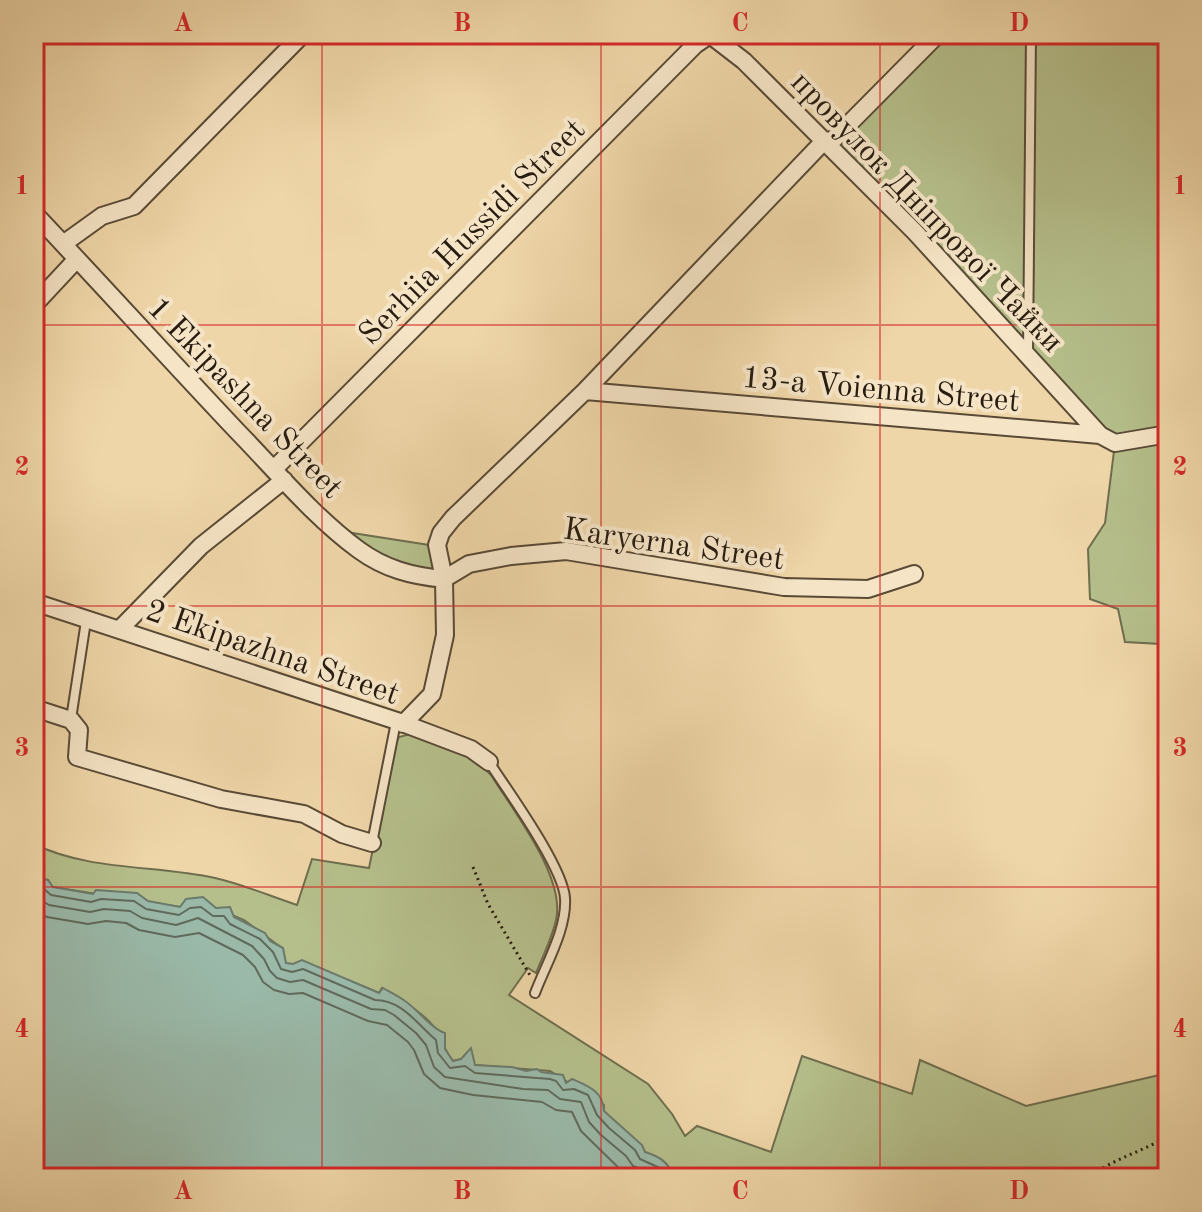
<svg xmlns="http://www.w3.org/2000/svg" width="1202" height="1212" font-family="'Old Standard TT',serif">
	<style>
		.green { fill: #b5bf8b; stroke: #6e6e4e; stroke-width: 2 }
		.water { fill: #9ab9a9; stroke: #6c7a6c; stroke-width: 2 }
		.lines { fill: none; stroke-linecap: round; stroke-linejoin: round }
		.shore { stroke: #606a5c; stroke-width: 2 }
		.service-casing { stroke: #594a36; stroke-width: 12 }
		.minor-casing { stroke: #594a36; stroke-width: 20 }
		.path { stroke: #271c10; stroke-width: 3; stroke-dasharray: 2 4; stroke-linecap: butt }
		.service { stroke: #f5e4c6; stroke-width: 8 }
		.minor { stroke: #f5e4c6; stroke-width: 16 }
		.grid { fill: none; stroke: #d62828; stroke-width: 2; stroke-opacity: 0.55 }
		.labels { text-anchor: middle; stroke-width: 8; stroke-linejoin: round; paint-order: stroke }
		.street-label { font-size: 32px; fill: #271c10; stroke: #f5e4c6 }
		.neatline { fill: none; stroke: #d62828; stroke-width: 3 }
		.grid-label { font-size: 26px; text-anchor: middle; font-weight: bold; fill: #d62828 }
	</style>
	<rect width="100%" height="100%" fill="#efd6a8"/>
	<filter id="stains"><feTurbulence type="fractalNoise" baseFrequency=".0025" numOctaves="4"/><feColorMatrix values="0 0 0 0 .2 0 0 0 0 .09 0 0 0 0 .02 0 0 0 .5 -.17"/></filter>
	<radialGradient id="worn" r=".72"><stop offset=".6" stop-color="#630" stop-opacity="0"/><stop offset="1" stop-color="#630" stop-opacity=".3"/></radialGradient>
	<path class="green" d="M943 34H1168V674H1159L1161 644 1125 642 1118 609 1090 599 1088 549 1105 523 1115 443 839 146 841 136Z
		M346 532 429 545 434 549 435 566 430 572 394 564Z
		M410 734C442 745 467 750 491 775 513 811 566 877 556 920 552 938 543 956 536 973L528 968 509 995 648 1084 672 1114 685 1136 697 1126 771 1152 802 1056 912 1094 920 1060 1026 1106 1168 1073V1178L1150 1171 1129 1178H674C665 1154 657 1162 641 1149 628 1138 616 1124 604 1111V1105L550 1071 474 1065 461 1059 453 1061C444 1051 442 1038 434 1027 422 1011 399 1000 382 988L379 993 348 980 285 963 282 948 244 920 216 908 180 907 52 887 48 880 34 877V844C89 871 156 865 215 878 242 884 270 896 297 905L312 859 369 868 394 746 399 737Z"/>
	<path class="water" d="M34 877 48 880 53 887 93 894 96 890 137 893 148 901 180 907 186 899 203 897 216 908 230 907 234 917 265 933 270 941 283 948 286 963 293 964 302 960 379 993 383 988C390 992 398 996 405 1001 417 1009 434 1031 445 1033V1049L453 1061 461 1059 471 1048 475 1065 512 1067 526 1071 537 1069 541 1072 563 1075 566 1083 572 1079C588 1086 603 1091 604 1111L642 1145 645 1152C661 1157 668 1162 674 1178H34Z"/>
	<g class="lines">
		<path class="shore" d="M34 886 43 888 51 895 91 902 101 899 134 901 146 909 179 915 190 908 201 907 213 916H224L230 924 260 939 273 952 281 969 292 972 303 969 375 1000C402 1000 417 1024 436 1040L438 1053 450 1068 465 1066 475 1073 550 1079 556 1081 563 1090 574 1089 588 1095 597 1115 609 1128 635 1150 640 1159 662 1169 665 1178
			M34 896 49 905 90 912 104 909 130 911 142 918 176 925 198 918 252 946 264 959 270 971 277 978 290 982 303 980 371 1009 385 1010 394 1015 416 1033 426 1045 434 1067 445 1077 523 1089 548 1090 560 1099 581 1102 589 1122 601 1135 626 1156 633 1166 649 1172 655 1178
			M34 911 47 917 88 924 106 921 126 923 139 930 175 937 199 933 243 955 255 967 263 982 274 990 289 994 303 993 368 1021 387 1025 408 1042 414 1050 424 1074 440 1088 473 1095 542 1102 556 1110 572 1112 581 1131 629 1178"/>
		<g class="service-casing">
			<path id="service" d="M1028 353 1031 34
				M71 719 86 621
				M489 762C508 791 563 867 565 898 567 929 546 964 535 993
				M372 843 396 722"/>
		</g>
		<g class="minor-casing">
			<path id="minor" d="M709 34 744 61 915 232 1100 435
				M829 144 938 34
				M34 213C102 285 169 359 237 431 276 471 314 517 359 550 385 569 412 576 444 579
				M63 244 102 216 134 206 303 34
				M34 305 76 260
				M585 391 1100 435 1115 443 1168 434
				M274 469 695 45 711 34
				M444 579 469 564 511 556 566 551 784 587 868 589 914 574
				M34 602 397 721 471 749 489 762
				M120 629 201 546 284 480
				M34 708 71 720 79 730 77 757 221 799 304 814 342 834 372 843
				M403 724 432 694 445 635 444 579 437 545 441 533 453 518 585 391 825 140"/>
		</g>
		<path class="path" d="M473 867 488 904 531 977
			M1088 1178C1112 1159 1142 1152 1168 1136"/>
		<use href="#service" class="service"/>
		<use href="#minor" class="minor"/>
	</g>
	<path class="grid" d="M322 34V1178M601 34V1178M880 34V1178M34 325H1168M34 606H1168M34 887H1168"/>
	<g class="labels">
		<g class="street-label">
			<text transform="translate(928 211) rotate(46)" y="11">провулок Дніпрової Чайки</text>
			<text transform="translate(471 231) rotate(-45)" y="11">Serhiia Hussidi Street</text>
			<text transform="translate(881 388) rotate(5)" y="11">13-a Voienna Street</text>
			<text transform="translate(246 397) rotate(46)" y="11">1 Ekipashna Street</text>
			<text transform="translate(674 543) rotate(8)" y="11">Karyerna Street</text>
			<text transform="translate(273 651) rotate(19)" y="11">2 Ekipazhna Street</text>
		</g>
	</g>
	<rect width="1202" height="1212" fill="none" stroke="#efd6a8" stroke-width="88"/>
	<rect x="44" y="44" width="1114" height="1124" class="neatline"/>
	<g class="grid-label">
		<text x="183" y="31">A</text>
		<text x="462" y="31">B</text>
		<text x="740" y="31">C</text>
		<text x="1019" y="31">D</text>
		<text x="22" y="194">1</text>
		<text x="1180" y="194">1</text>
		<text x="22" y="475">2</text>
		<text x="1180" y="475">2</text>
		<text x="22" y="756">3</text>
		<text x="1180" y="756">3</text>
		<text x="22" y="1037">4</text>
		<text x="1180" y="1037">4</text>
		<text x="183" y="1199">A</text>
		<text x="462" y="1199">B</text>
		<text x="740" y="1199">C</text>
		<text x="1019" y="1199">D</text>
	</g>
	<rect width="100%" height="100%" filter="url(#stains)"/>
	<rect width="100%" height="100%" fill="url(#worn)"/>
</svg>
